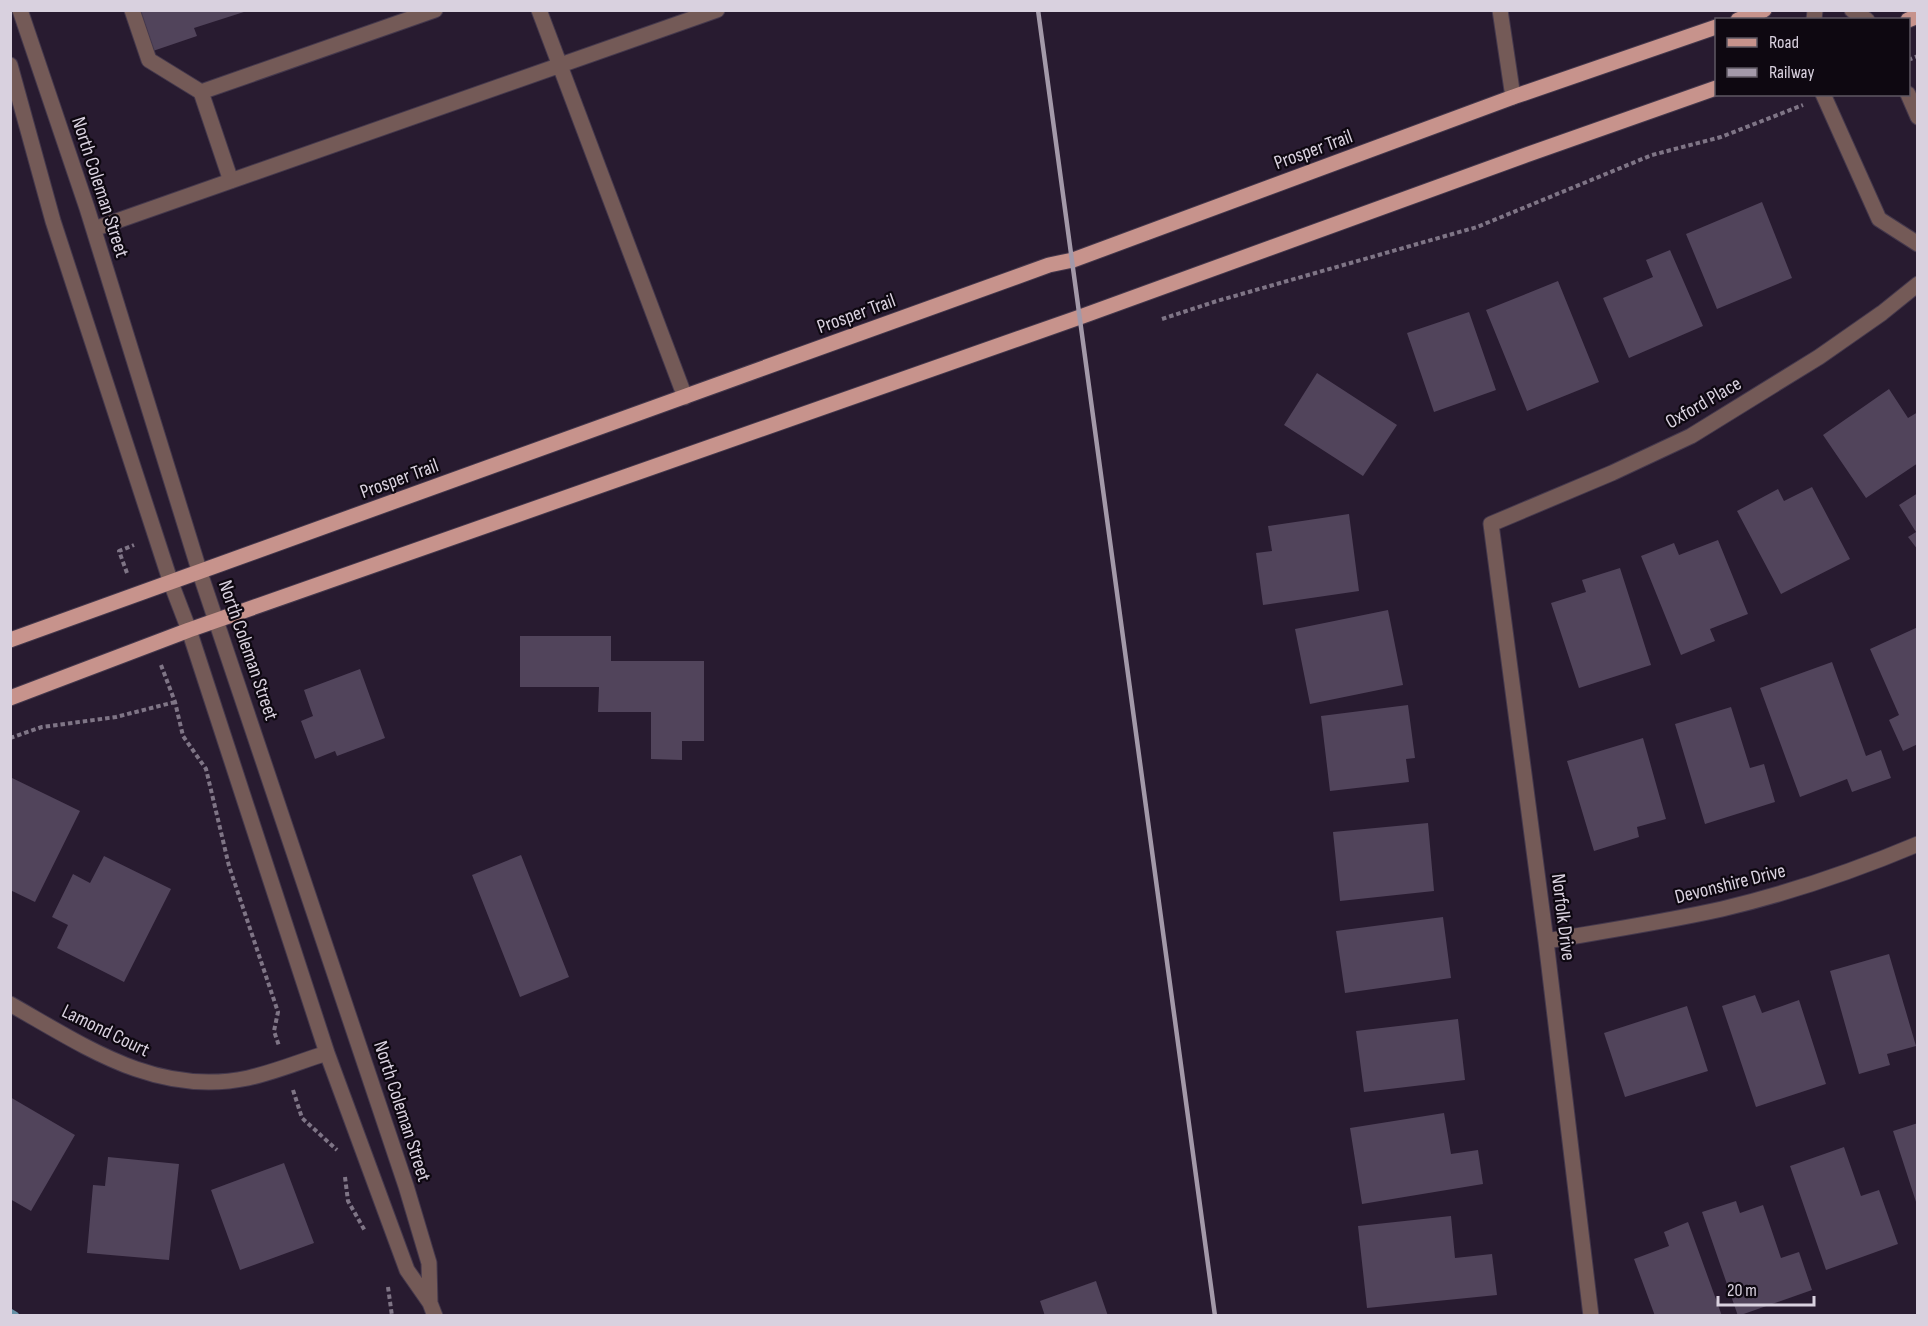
<svg xmlns="http://www.w3.org/2000/svg" width="1928" height="1326" font-family="'Sofia Sans Condensed',sans-serif">
	<style>
		.lines { fill: none; stroke-linecap: round; stroke-linejoin: round }
		.stream { stroke: #6691a6; stroke-width: 9 }
		.building { fill: #51445b }
		.minor-casing { stroke: #44384c; stroke-width: 17 }
		.major-casing { stroke: #44384c; stroke-width: 17 }
		.path { stroke: #7f7586; stroke-width: 4; stroke-dasharray: 4.5 3; stroke-linecap: butt }
		.minor { stroke: #745a57; stroke-width: 15 }
		.major { stroke: #c7938c; stroke-width: 15 }
		.rail { stroke: #a399a9; stroke-width: 4.5 }
		.labels { text-anchor: middle; stroke-width: 4.5; stroke-linejoin: round; paint-order: stroke }
		.street-label { font-size: 20px; fill: #d9d1df; stroke: #0e0811 }
	</style>
	<rect width="100%" height="100%" fill="#281b30"/>
	<g class="lines">
		<path class="stream" d="M10 1313 15 1316"/>
	</g>
	<path class="building" d="M137 10H247V11L194 28 197 36 150 52Z
		M1762 202 1792 278 1717 309 1686 234Z
		M1670 250 1703 326 1629 358 1603 298 1653 277 1646 260Z
		M1558 281 1599 382 1527 411 1486 310Z
		M1469 312 1496 390 1434 412 1407 333Z
		M1317 373 1397 425 1363 476 1284 425Z
		M1889 389 1908 418 1918 412V463L1866 498 1823 435Z
		M1812 487 1850 559 1781 594 1737 511 1778 489 1784 501Z
		M1918 493V550L1908 537 1916 532 1899 505Z
		M1349 514 1359 591 1263 605 1256 553 1272 551 1268 526Z
		M1718 540 1748 614 1710 629 1715 641 1681 655 1641 556 1674 543 1679 555Z
		M1620 568 1651 665 1579 688 1551 603 1586 592 1582 580Z
		M1388 610 1403 685 1310 704 1295 629Z
		M1918 627V744L1903 751 1889 720 1899 715 1870 649Z
		M520 636H611V661H704V741H682V760L651 759V712H598L599 687H520Z
		M1832 662 1866 756 1881 750 1891 778 1852 792 1847 779 1800 797 1760 688Z
		M360 669 385 738 337 756 335 751 315 759 301 721 313 716 304 690Z
		M1408 705 1415 758 1406 759 1409 782 1330 791 1321 716Z
		M1731 707 1750 768 1764 764 1775 802 1705 824 1675 724Z
		M1643 738 1666 819 1637 827 1639 837 1594 851 1567 761Z
		M10 777 80 811 35 902 10 890Z
		M1428 823 1434 891 1340 901 1333 832Z
		M521 855 569 977 520 997 472 875Z
		M104 856 171 889 124 982 57 948 68 925 52 917 73 874 90 883Z
		M1443 917 1451 978 1345 993 1336 931Z
		M1889 954 1916 1046 1887 1054 1890 1065 1859 1074 1830 971Z
		M1755 995 1762 1013 1799 1000 1826 1084 1756 1107 1722 1006Z
		M1687 1006 1708 1071 1625 1097 1604 1033Z
		M1458 1019 1465 1080 1364 1092 1356 1031Z
		M10 1097 75 1135 31 1211 10 1199Z
		M1444 1113 1451 1154 1478 1150 1483 1184 1362 1204 1350 1128Z
		M1918 1123V1205H1917L1893 1131Z
		M1844 1147 1861 1196 1879 1190 1898 1244 1826 1270 1790 1166Z
		M108 1157 179 1164 169 1260 87 1253 93 1185 105 1186Z
		M284 1163 314 1243 240 1270 211 1190Z
		M1736 1201 1740 1213 1763 1205 1781 1258 1799 1252 1812 1290 1738 1316 1702 1212Z
		M1451 1216 1455 1258 1492 1254 1497 1295 1367 1308 1358 1226Z
		M1688 1222 1722 1316H1655L1634 1259 1669 1246 1664 1232Z
		M1096 1281 1108 1316H1045L1040 1301Z"/>
	<g class="lines">
		<g class="minor-casing">
			<path id="minor" d="M20 10 87 208 200 573 406 1186 429 1263 430 1303
				M132 10 149 60 201 92 231 181
				M539 10 685 397
				M1500 10 1513 97
				M1852 10 1867 20
				M1814 20 1815 10
				M10 65 53 221 171 583 189 630 327 1053 407 1270 430 1303 435 1316
				M201 92 435 10
				M1823 94 1879 219 1918 244
				M1908 94 1918 117
				M94 229 717 10
				M1546 941C1605 931 1664 922 1722 909 1789 893 1854 871 1918 844
				M10 1004C86 1047 157 1097 248 1078 275 1072 301 1061 327 1053
				M1591 1316 1546 941 1491 524 1612 473 1691 436 1819 357 1882 313 1918 284"/>
		</g>
		<g class="major-casing">
			<path id="major" d="M1738 20 1764 10
				M1908 20 1918 16
				M10 640 1049 265 1073 260 1513 97 1716 27
				M10 698 189 630 1080 317 1526 155 1716 88"/>
		</g>
		<path class="path" d="M1908 60 1918 56
			M1162 319 1217 301 1477 227 1652 155 1721 137 1803 105
			M127 573 119 551 134 545
			M161 665 175 702 183 736 206 769 229 866 278 1012 274 1031 279 1046
			M10 738 42 727 116 717 175 702
			M293 1090 302 1118 337 1150
			M345 1177 348 1201 365 1231
			M388 1287 392 1316"/>
		<use href="#minor" class="minor"/>
		<use href="#major" class="major"/>
		<path class="rail" d="M1038 10 1215 1316"/>
	</g>
	<g class="labels">
		<g class="street-label">
			<text transform="translate(1313 149) rotate(-20)" y="7">Prosper Trail</text>
			<text transform="translate(101 187) rotate(72)" y="7">North Coleman Street</text>
			<text transform="translate(856 313) rotate(-20)" y="7">Prosper Trail</text>
			<text transform="translate(1703 402) rotate(-30)" y="7">Oxford Place</text>
			<text transform="translate(399 478) rotate(-20)" y="7">Prosper Trail</text>
			<text transform="translate(249 650) rotate(71)" y="7">North Coleman Street</text>
			<text transform="translate(1730 883) rotate(-14)" y="7">Devonshire Drive</text>
			<text transform="translate(1564 917) rotate(83)" y="7">Norfolk Drive</text>
			<text transform="translate(106 1030) rotate(26)" y="7">Lamond Court</text>
			<text transform="translate(403 1111) rotate(72)" y="7">North Coleman Street</text>
		</g>
	</g>
	<rect width="1928" height="1326" fill="none" stroke="#d9d1df" stroke-width="24"/>
	<rect x="1715" y="18" width="195" height="78" fill="#0e0811" stroke="#5f5863" stroke-width="1.5"/>
	<rect x="1727" y="38" width="30" height="9" fill="#c7938c" stroke="#5f5863" stroke-width="1.5"/>
	<text x="1769" y="48" font-size="18" fill="#d9d1df">Road</text>
	<rect x="1727" y="68" width="30" height="9" fill="#a399a9" stroke="#5f5863" stroke-width="1.5"/>
	<text x="1769" y="78" font-size="18" fill="#d9d1df">Railway</text>
	<path d="M1718 1296v9h96v-9" fill="none" stroke="#d9d1df" stroke-width="3"/>
	<text x="1727" y="1296" font-size="18" fill="#d9d1df" stroke="#0e0811" stroke-width="4.5" paint-order="stroke">20 m</text>
</svg>
